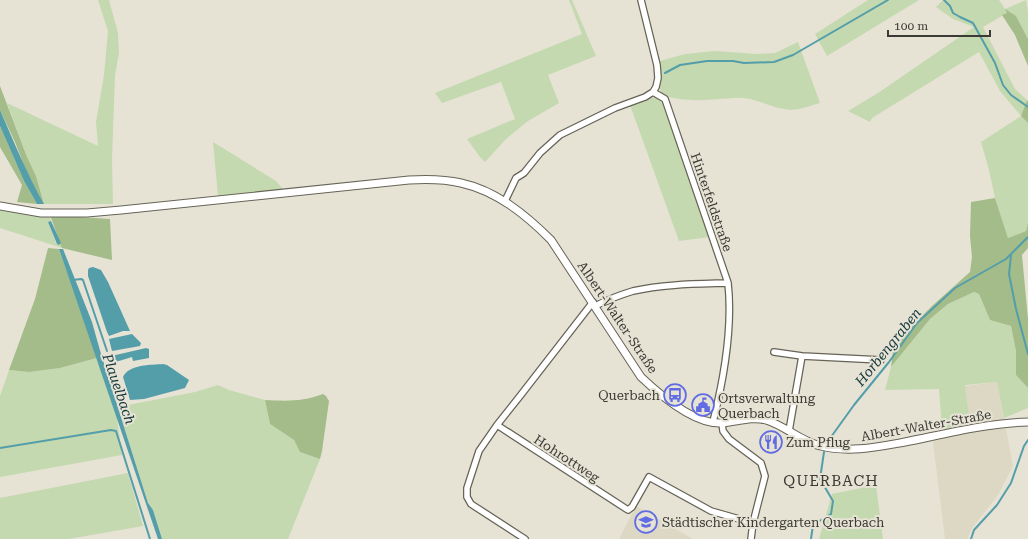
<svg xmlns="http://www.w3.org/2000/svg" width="1028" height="539" font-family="'Roboto Serif',serif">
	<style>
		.built { fill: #ddd8c3 }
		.green { fill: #c4d9af }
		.forest { fill: #a3bc89 }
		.water { fill: #549eaa }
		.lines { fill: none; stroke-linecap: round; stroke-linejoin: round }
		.stream { stroke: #549eaa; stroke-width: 2 }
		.minor-casing { stroke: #666357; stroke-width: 8 }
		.tertiary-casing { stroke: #666357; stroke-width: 9 }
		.minor { stroke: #fff; stroke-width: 5.5 }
		.tertiary { stroke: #fff; stroke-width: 7 }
		.labels { text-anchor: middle; stroke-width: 4; stroke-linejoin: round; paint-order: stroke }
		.street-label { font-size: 13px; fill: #3b3a34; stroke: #e6e3d5 }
		.poi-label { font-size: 13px; fill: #3b3a34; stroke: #e6e3d5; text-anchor: start }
		.water-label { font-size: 14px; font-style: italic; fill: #11353b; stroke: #e6e3d5 }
		.quarter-label { font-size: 15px; letter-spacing: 1px; fill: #3b3a34; stroke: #e6e3d5 }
	</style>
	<rect width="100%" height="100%" fill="#e6e3d5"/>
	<path class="built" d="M997 382 1013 466 998 495 973 527 967 539H945L933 442 942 430 970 422 965 386Z
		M636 506 693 539H619Z"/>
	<path class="green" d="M98 0H109L118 33 119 53 115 75 112 159 113 204H44L36 176 27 157 7 103 98 146 96 122 104 75 108 31Z
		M569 0H572L596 56 548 75 559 103 528 121 506 139 485 162 480 157 467 139 515 119 501 82 442 103 435 93 582 34Z
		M868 0H919L827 56 815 34Z
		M943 0H999L1005 9 1026 0 1028 11V39L1016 16 1007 13 983 27 1015 89 1027 100 1021 116 1028 123V223L1026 231 1008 238 995 198 989 170 981 142 1021 116 1000 91 979 52 872 118 870 122 848 111 878 93 974 27 953 19 936 7Z
		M798 42 820 103C809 106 796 112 784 109 770 107 758 99 743 98 735 97 726 99 719 99 702 101 676 101 661 94L660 88 661 78 660 61 685 54 715 51 757 54 775 53Z
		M649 98H657L663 104 710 237 679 241 630 105Z
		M213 142 276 181 283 189 218 196Z
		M0 210 30 214 50 215 51 221 48 222 56 243 59 245 61 243 62 248 0 228Z
		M974 292 979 294 990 320 1011 326 1016 351V375L1028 388V408L1004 418 997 382 965 385 970 423 942 430 939 389 885 390 891 367 930 319 948 304Z
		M97 358 117 419 122 455 0 477V396L9 370 29 372 60 368Z
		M218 385 229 390 265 400 270 424 294 440 300 452 320 459 288 539H162L153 510 148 503 118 407 195 392Z
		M128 473 143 526 69 539H0V498Z
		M876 485 883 539H819L832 494Z"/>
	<path class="forest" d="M1005 9 1016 16 1028 39V66L1015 35 1002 15 1007 13Z
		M0 86 27 157 36 176 44 204 29 178 15 142 0 110Z
		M1027 100 1028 101V123L1021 116Z
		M0 126 24 181 37 204 17 202 22 185 0 147Z
		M995 198 1008 238 1026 231 1028 223V248L1022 255 1028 319V388L1016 375V351L1011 326 990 320 979 294 974 292 948 304 930 319 891 367 893 351 912 326 932 306 970 272 972 257 970 236 971 202Z
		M50 215 110 219 112 260 62 248Z
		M48 248 59 249 97 358 60 368 29 372 9 370 35 299Z
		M323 394 326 396 329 401 322 451 320 459 300 452 294 440 270 424 265 400C286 401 302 402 323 394Z"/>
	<path class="water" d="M0 110C14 142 27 174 44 204H37L24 181 0 126Z
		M51 221 61 243 59 245 57 244 48 222Z
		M59 249H63L92 322 101 354 148 503 153 510 162 539H158Z
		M93 267 101 270 108 282 130 331H123L109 336 107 332 88 276V270L89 268Z
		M132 334 141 343 140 346 112 351 109 339Z
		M146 348 149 349V358L133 361 132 357C125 359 116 362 109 363L107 357Z
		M163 364 167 365 189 380 185 388 144 399 130 400 123 377C129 364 151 365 163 364Z"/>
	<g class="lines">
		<path class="stream" d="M944 0 950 6 953 13 960 17 973 23 995 63 1003 85 1011 95 1028 107
			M665 73 680 65 707 61H733L744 63 774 62 793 55 888 0
			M1011 255 1009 274 1016 309 1028 354
			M73 280 81 279 83 280 107 351
			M831 437 854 405 889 362 917 323 955 288 1006 259 1028 237
			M0 448 111 430 116 431 150 539
			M811 539 813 525 831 514 833 501 820 479 824 452
			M971 539 974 530 997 505 1011 483 1024 446 1028 440"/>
		<g class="minor-casing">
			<path id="minor" d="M653 92 665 99 728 283C733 328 724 378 713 422
				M505 201 516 178 524 173 540 153 560 135 615 108 645 97 653 92 656 87 658 78 657 65 641 0
				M593 302 520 396 497 425 628 510 632 507 649 477 711 511 753 523
				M595 306C607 300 620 295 633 291 664 284 697 284 728 283
				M774 352 802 356
				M722 423 723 431 729 439 761 463 765 476 753 523 751 539
				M497 425 479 451 467 488V497L471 504 525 539
				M789 431 802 356 881 360"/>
		</g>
		<g class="tertiary-casing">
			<path id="tertiary" d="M0 206 41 213H87L121 210 409 180C426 179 444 179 461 183 497 191 526 215 551 240L641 377C660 395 694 424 721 423 737 422 751 416 766 420 786 426 801 442 821 446 849 453 877 447 905 442 945 434 987 423 1028 422"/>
		</g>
		<use href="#minor" class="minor"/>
		<use href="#tertiary" class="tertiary"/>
	</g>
	<defs>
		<g id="bus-ring" transform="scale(1.15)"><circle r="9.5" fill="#e6e3d5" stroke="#616be3" stroke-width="1.5"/><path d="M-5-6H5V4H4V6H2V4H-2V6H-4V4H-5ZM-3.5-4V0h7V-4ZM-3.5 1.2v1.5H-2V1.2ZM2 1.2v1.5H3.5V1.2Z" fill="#616be3"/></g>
		<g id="civic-ring" transform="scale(1.15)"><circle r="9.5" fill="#e6e3d5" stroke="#616be3" stroke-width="1.5"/><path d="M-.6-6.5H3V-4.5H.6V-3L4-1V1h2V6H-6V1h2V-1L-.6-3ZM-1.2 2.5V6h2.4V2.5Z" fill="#616be3"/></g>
		<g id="restaurant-ring" transform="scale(1.15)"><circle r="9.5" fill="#e6e3d5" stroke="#616be3" stroke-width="1.5"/><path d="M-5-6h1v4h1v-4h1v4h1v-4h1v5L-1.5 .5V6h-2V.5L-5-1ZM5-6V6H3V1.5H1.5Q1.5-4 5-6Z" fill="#616be3"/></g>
		<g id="school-ring" transform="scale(1.15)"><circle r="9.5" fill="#e6e3d5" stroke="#616be3" stroke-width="1.5"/><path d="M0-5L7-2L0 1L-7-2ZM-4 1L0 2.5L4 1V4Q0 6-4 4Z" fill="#616be3"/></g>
	</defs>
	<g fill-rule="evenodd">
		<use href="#bus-ring" x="675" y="395"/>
		<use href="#civic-ring" x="703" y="405"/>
		<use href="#restaurant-ring" x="771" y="442"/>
		<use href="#school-ring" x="646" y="522"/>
	</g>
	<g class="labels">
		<g class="street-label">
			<text transform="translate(712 202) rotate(71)" y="5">Hinterfeldstraße</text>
			<text transform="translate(618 317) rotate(56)" y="5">Albert-Walter-Straße</text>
			<text transform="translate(926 425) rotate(-10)" y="5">Albert-Walter-Straße</text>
			<text transform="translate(567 458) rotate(33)" y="5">Hohrottweg</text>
		</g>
		<g class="poi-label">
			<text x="660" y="400" text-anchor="end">Querbach</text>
			<text x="718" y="403">Ortsverwaltung<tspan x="718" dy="15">Querbach</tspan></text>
			<text x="786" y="447">Zum Pflug</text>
			<text x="662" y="527">Städtischer Kindergarten Querbach</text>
		</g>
		<g class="water-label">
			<text transform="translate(888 347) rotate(-51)" y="5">Horbengraben</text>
			<text transform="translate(119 389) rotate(71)" y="5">Plauelbach</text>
		</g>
		<g class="quarter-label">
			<text x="831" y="486">QUERBACH</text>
		</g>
	</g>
	<path d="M888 30v6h102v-6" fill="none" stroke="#3b3a34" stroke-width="2"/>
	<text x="894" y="30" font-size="12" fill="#3b3a34" stroke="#e6e3d5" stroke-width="3" paint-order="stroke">100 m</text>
</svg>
